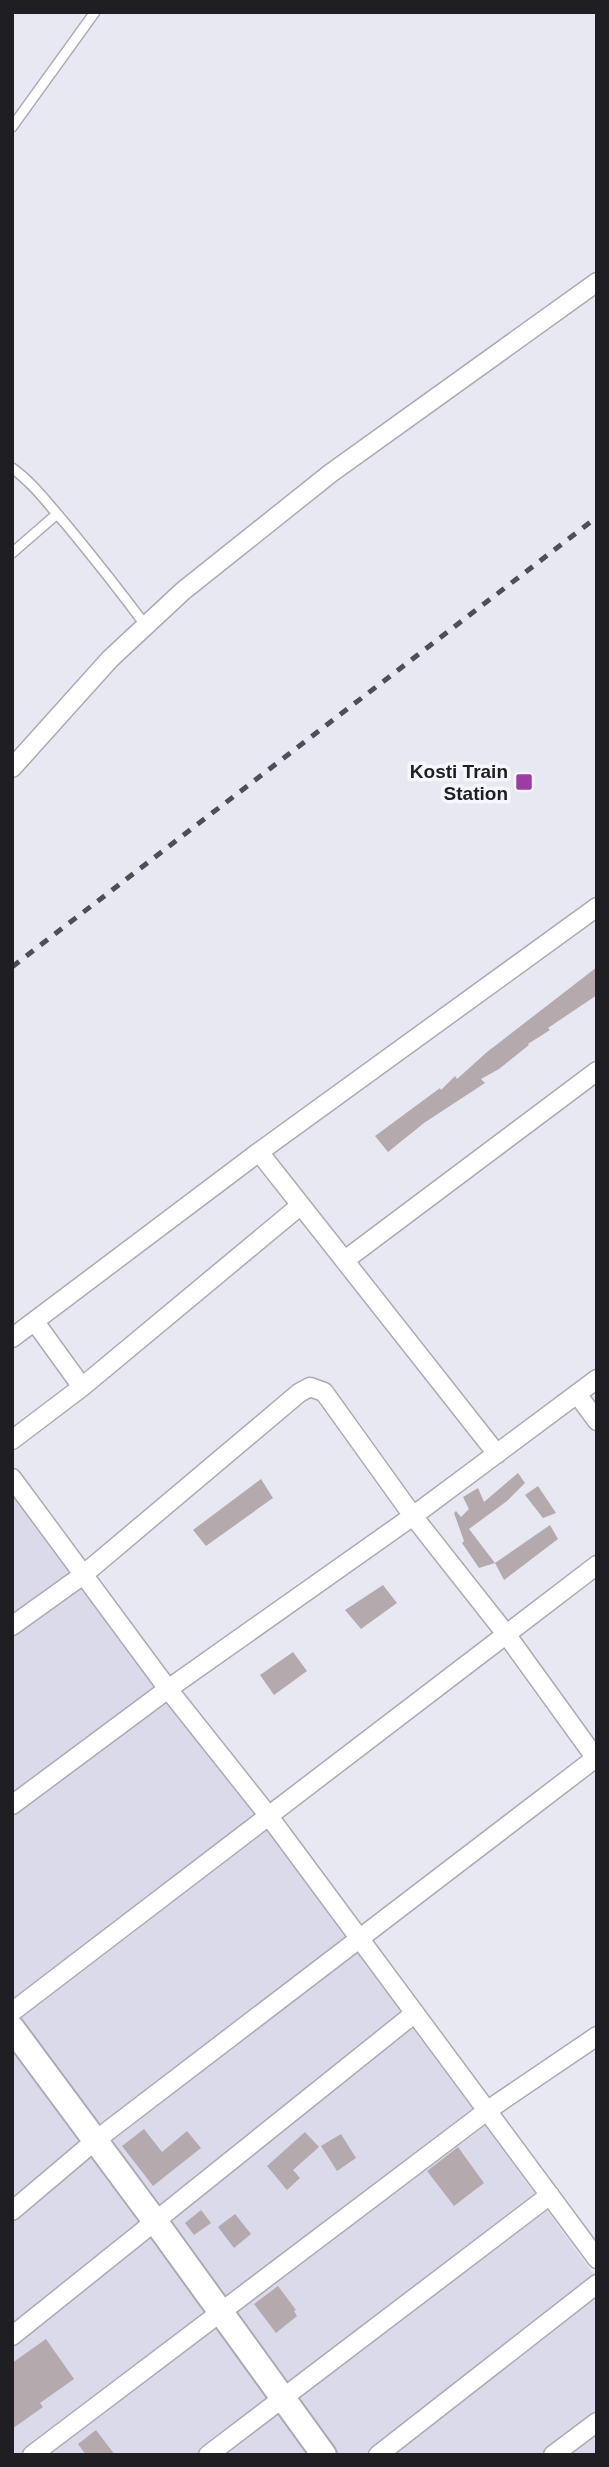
<svg xmlns="http://www.w3.org/2000/svg" width="609" height="2467" font-family="Arial,sans-serif">
	<style>
		.built { fill: #dadaeb }
		.building { fill: #b4aaae }
		.lines { fill: none; stroke-linecap: round; stroke-linejoin: round }
		.lane-casing { stroke: #ababb5; stroke-width: 12 }
		.street-casing { stroke: #ababb5; stroke-width: 21 }
		.secondary-casing { stroke: #ababb5; stroke-width: 28 }
		.lane { stroke: #fff; stroke-width: 9 }
		.street { stroke: #fff; stroke-width: 18 }
		.secondary { stroke: #fff; stroke-width: 24 }
		.rail { stroke: #4e4e54; stroke-width: 5; stroke-dasharray: 9 9; stroke-linecap: butt }
		.poi-dot { fill: #9c3ca4; stroke: #f5f6fe; stroke-width: 2.5 }
		.labels { text-anchor: middle; stroke-width: 7; stroke-linejoin: round; paint-order: stroke }
		.poi-label { font-size: 19px; font-weight: bold; fill: #1f1f23; stroke: #f5f6fe; text-anchor: end }
	</style>
	<rect width="100%" height="100%" fill="#e8e8f2"/>
	<path class="built" d="M12 1475 597 2279V2455H12Z"/>
	<path class="building" d="M597 967V995L548 1028 550 1030 528 1044 529 1045 499 1069 481 1079 485 1083 424 1123 388 1152 375 1136 440 1088 441 1090 455 1076 457 1079 487 1052Z
		M518 1473 525 1483 507 1501 469 1529 495 1563 479 1568 462 1543 464 1541 454 1513 456 1511 461 1517 469 1509 463 1497 478 1488 484 1502Z
		M261 1479 273 1498 206 1546 193 1530Z
		M538 1486 556 1513 543 1518 525 1495Z
		M550 1525 558 1539 504 1580 495 1563Z
		M383 1585 397 1603 361 1629 345 1610Z
		M293 1652 307 1671 274 1695 260 1675Z
		M144 2129 162 2152 187 2131 201 2148 153 2186 122 2146Z
		M305 2132 319 2147 293 2170 300 2178 287 2190 267 2166Z
		M341 2134 356 2158 337 2171 321 2146Z
		M458 2147 484 2183 454 2206 427 2171Z
		M201 2210 211 2223 194 2235 185 2223Z
		M235 2214 251 2234 234 2248 218 2227Z
		M278 2286 296 2310 294 2311 297 2316 276 2333 254 2304Z
		M46 2339 74 2379 40 2403 43 2407 12 2429V2363Z
		M96 2430 115 2455H86L78 2444Z"/>
	<g class="lines">
		<g class="lane-casing">
			<path id="lane" d="M12 127 95 12
				M12 468C33 483 48 504 65 523 93 557 120 591 146 626
				M12 553 57 514"/>
		</g>
		<g class="street-casing">
			<path id="street" d="M12 768 110 659 183 591 331 473 597 282
				M259 1152 497 1454
				M345 1260 597 1071
				M35 1322 82 1387
				M12 1338 259 1152 597 907
				M577 1394 597 1421
				M12 1440 82 1387 301 1205
				M12 1478 168 1689 268 1815 597 2259
				M12 1626 83 1575 299 1393 310 1387 324 1392 413 1516 506 1634 597 1760
				M12 1805 168 1689 413 1516 597 1379
				M12 2012 597 1565
				M12 2211 96 2140 597 1757
				M12 2336 415 2013
				M32 2455 488 2110 597 2036
				M208 2455 550 2195
				M378 2455 597 2284
				M553 2455 597 2422"/>
		</g>
		<g class="secondary-casing">
			<path id="secondary" d="M12 2028 155 2221 324 2455"/>
		</g>
		<use href="#lane" class="lane"/>
		<use href="#street" class="street"/>
		<use href="#secondary" class="secondary"/>
		<path class="rail" d="M12 967 597 517"/>
	</g>
	<rect class="poi-dot" x="515" y="773" width="18" height="18" rx="3.5"/>
	<g class="labels">
		<g class="poi-label">
			<text x="508" y="778">Kosti Train<tspan x="508" dy="22">Station</tspan></text>
		</g>
	</g>
	<rect width="609" height="2467" fill="none" stroke="#1f1f23" stroke-width="28"/>
</svg>
